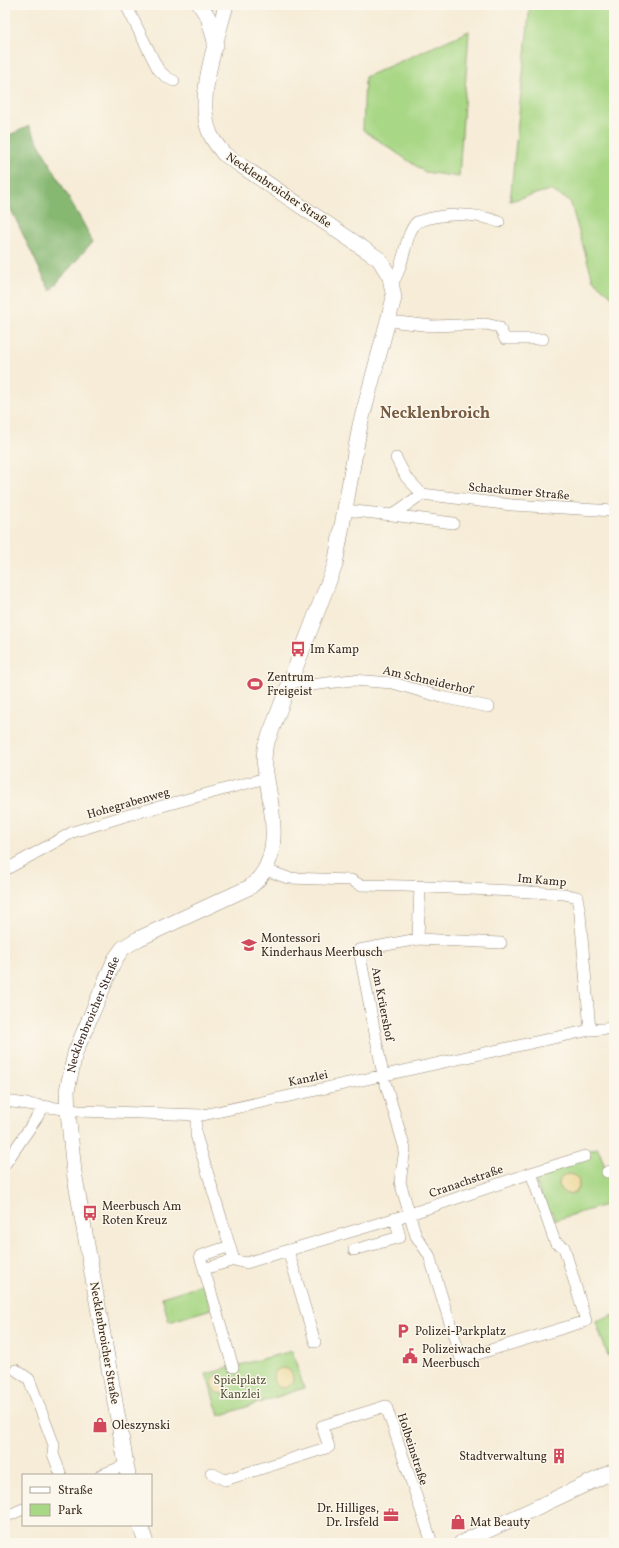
<svg xmlns="http://www.w3.org/2000/svg" width="619" height="1548" font-family="Vollkorn,serif">
	<style>
		.green { fill: #a8d785; stroke: #728052 }
		.forest { fill: #86b872; stroke: #607148 }
		.sand { fill: #eeda9e; stroke: #94825e }
		.lines { fill: none; stroke-linecap: round; stroke-linejoin: round }
		.street-casing { stroke: #988b7a; stroke-width: 12 }
		.secondary-casing { stroke: #988b7a; stroke-width: 16 }
		.street { stroke: #fff; stroke-width: 11 }
		.secondary { stroke: #fff; stroke-width: 15 }
		.labels { text-anchor: middle; stroke-width: 3; stroke-linejoin: round; paint-order: stroke }
		.street-label { font-size: 12px; fill: #3b2a1e; stroke: #fbf7ec }
		.poi-label { font-size: 12px; fill: #3b2a1e; stroke: #fbf7ec; text-anchor: start }
		.park-label { font-size: 12px; fill: #565538; stroke: #fbf7ec }
		.district-label { font-size: 16px; font-weight: bold; fill: #775a3f; stroke: #fbf7ec }
	</style>
	<rect width="100%" height="100%" fill="#fbf7ec"/>
	<filter id="ink" filterUnits="userSpaceOnUse"><feTurbulence type="fractalNoise" baseFrequency=".025" numOctaves="2"/><feDisplacementMap in="SourceGraphic" scale="8" xChannelSelector="R" yChannelSelector="G"/><feConvolveMatrix kernelMatrix="1 2 1 2 8 2 1 2 1" color-interpolation-filters="sRGB"/></filter>
	<filter id="wash" filterUnits="userSpaceOnUse"><feTurbulence type="fractalNoise" baseFrequency=".012" numOctaves="4" result="noise"/><feDisplacementMap in="SourceGraphic" scale="16" xChannelSelector="R" yChannelSelector="G"/><feGaussianBlur stdDeviation="0.9" result="paint"/><feColorMatrix in="noise" values="0 0 0 0 0 0 0 0 0 0 0 0 0 0 0 0 0 1.4 0 .05"/><feComposite in="paint" operator="in"/></filter>
	<g filter="url(#wash)">
		<rect width="100%" height="100%" fill="#f6ecd7"/>
		<path class="green" d="M530 5H614V298L593 280 570 201 550 190 510 201Z
			M469 31 459 177 425 172 363 130 365 77Z
			M598 1148 614 1192V1194L609 1196 612 1203 555 1220 552 1212 548 1213 533 1176 585 1152Z
			M203 1284 211 1309 169 1322 162 1297Z
			M614 1315V1355L608 1356 596 1322Z
			M292 1351 304 1388 219 1416 206 1374Z"/>
		<path class="forest" d="M29 126 93 241 50 291 5 197V137Z"/>
		<path class="sand" d="M559 1184a10 10 0 1 1 20 0a10 10 0 1 1-20 0Z
			M273 1378a10 10 0 1 1 20 0a10 10 0 1 1-20 0Z
			M217 1375H223L227 1381V1389L223 1394 217 1393 212 1386 213 1378Z"/>
	</g>
	<g filter="url(#ink)">
		<g class="lines">
			<g class="street-casing">
				<path id="street" d="M126 5 158 69 166 77 174 81
					M392 283C405 267 404 234 417 222 443 213 473 212 499 222
					M389 321 432 326 486 324 499 327 505 339H543
					M396 458 406 477 422 494 512 505 614 511
					M345 510 392 515 422 494
					M392 515 453 523
					M290 680 311 685 352 680 393 683 441 697 489 707
					M5 870 73 832 125 816 266 778
					M266 870 288 878 351 880 360 885 405 886 513 891 564 894 577 897 580 914 590 1030
					M418 939 420 886
					M5 1101 78 1111 203 1115 590 1030 614 1028
					M196 1115V1135L234 1260 204 1269 233 1367
					M5 1164 44 1107
					M607 1172 614 1170
					M531 1173 585 1156
					M288 1250 315 1342
					M354 1250 400 1237 395 1219
					M234 1260 246 1263 400 1217 410 1214 531 1173 555 1242 564 1247 586 1321 461 1359 429 1255 416 1236 400 1182 405 1149 383 1075 359 950 418 939 501 943
					M204 1269 200 1256 230 1246
					M16 1370 29 1379 54 1445 53 1454 61 1475
					M211 1473 225 1480 329 1447 322 1426 386 1406 432 1543
					M101 1475 126 1465
					M5 1517 23 1509"/>
			</g>
			<g class="secondary-casing">
				<g id="secondary">
					<path d="M200 5 208 17 216 45"/>
					<path id="s1" d="M128 1475 74 1172 68 1111 67 1091 75 1053 115 959 123 948 138 939 250 887C288 858 269 801 264 760L265 747 335 565 360 425 394 298 390 277 379 259 224 154C218 147 212 140 209 131 196 97 217 40 226 5"/>
					<path d="M140 1525 146 1543"/>
					<path d="M461 1543 614 1471"/>
				</g>
			</g>
			<use href="#street" class="street"/>
			<use href="#secondary" class="secondary"/>
		</g>
	</g>
	<defs>
		<g id="bus-bare" transform="scale(1.2)"><path d="M-5-6H5V4H4V6H2V4H-2V6H-4V4H-5ZM-3.5-4V0h7V-4ZM-3.5 1.2v1.5H-2V1.2ZM2 1.2v1.5H3.5V1.2Z" fill="#d1495b" stroke="#fbf7ec" stroke-width="2.5" paint-order="stroke"/></g>
		<g id="stadium-bare" transform="scale(1.2)"><path d="M0-5a6.5 5 0 1 0 0 10a6.5 5 0 1 0 0-10ZM-3.5-1.8h7v3.6h-7Z" fill="#d1495b" stroke="#fbf7ec" stroke-width="2.5" paint-order="stroke"/></g>
		<g id="school-bare" transform="scale(1.2)"><path d="M0-5L7-2L0 1L-7-2ZM-4 1L0 2.5L4 1V4Q0 6-4 4Z" fill="#d1495b" stroke="#fbf7ec" stroke-width="2.5" paint-order="stroke"/></g>
		<g id="parking-bare" transform="scale(1.2)"><path d="M-3.5-5.5H1a3.5 3.5 0 0 1 0 7H-1V5.5H-3.5ZM-1-3.4V-.6H.8a1.4 1.4 0 0 0 0-2.8Z" fill="#d1495b" stroke="#fbf7ec" stroke-width="2.5" paint-order="stroke"/></g>
		<g id="civic-bare" transform="scale(1.2)"><path d="M-.6-6.5H3V-4.5H.6V-3L4-1V1h2V6H-6V1h2V-1L-.6-3ZM-1.2 2.5V6h2.4V2.5Z" fill="#d1495b" stroke="#fbf7ec" stroke-width="2.5" paint-order="stroke"/></g>
		<g id="shop-bare" transform="scale(1.2)"><path d="M-5-2.5h2.3a2.7 3.5 0 0 1 5.4 0H5L5.5 6h-11ZM-1.5-2.5h3a1.5 2.3 0 0 0-3 0Z" fill="#d1495b" stroke="#fbf7ec" stroke-width="2.5" paint-order="stroke"/></g>
		<g id="building-bare" transform="scale(1.2)"><path d="M-4-6H4V6H1V3H-1V6H-4ZM-2.5-4.3h1.7v1.8h-1.7ZM.8-4.3h1.7v1.8H.8ZM-2.5-1h1.7V.8h-1.7ZM.8-1h1.7V.8H.8Z" fill="#d1495b" stroke="#fbf7ec" stroke-width="2.5" paint-order="stroke"/></g>
		<g id="office-bare" transform="scale(1.2)"><path d="M-6-3h4V-5.5h4V-3h4V5H-6ZM-1-4.5V-3h2v-1.5ZM-6 0V1H6V0Z" fill="#d1495b" stroke="#fbf7ec" stroke-width="2.5" paint-order="stroke"/></g>
	</defs>
	<g fill-rule="evenodd">
		<use href="#bus-bare" x="298" y="649"/>
		<use href="#stadium-bare" x="255" y="684"/>
		<use href="#school-bare" x="249" y="945"/>
		<use href="#bus-bare" x="90" y="1213"/>
		<use href="#parking-bare" x="403" y="1331"/>
		<use href="#civic-bare" x="410" y="1356"/>
		<use href="#shop-bare" x="100" y="1425"/>
		<use href="#building-bare" x="559" y="1456"/>
		<use href="#office-bare" x="391" y="1515"/>
		<use href="#shop-bare" x="458" y="1522"/>
	</g>
	<g class="labels">
		<g class="street-label">
			<text transform="translate(279 190) rotate(34)" y="4">Necklenbroicher Straße</text>
			<text transform="translate(519 491) rotate(5)" y="4">Schackumer Straße</text>
			<text transform="translate(428 680) rotate(13)" y="4">Am Schneiderhof</text>
			<text transform="translate(128 803) rotate(-16)" y="4">Hohegrabenweg</text>
			<text transform="translate(542 880) rotate(5)" y="4">Im Kamp</text>
			<text transform="translate(383 1004) rotate(79)" y="4">Am Krüershof</text>
			<text dy="4" stroke="none"><textPath href="#s1" startOffset="470">Necklenbroicher Straße</textPath></text>
			<text transform="translate(308 1078) rotate(-12)" y="4">Kanzlei</text>
			<text transform="translate(466 1181) rotate(-19)" y="4">Cranachstraße</text>
			<text transform="translate(105 1343) rotate(80)" y="4">Necklenbroicher Straße</text>
			<text transform="translate(413 1449) rotate(72)" y="4">Holbeinstraße</text>
		</g>
		<g class="poi-label">
			<text x="310" y="653">Im Kamp</text>
			<text x="267" y="681">Zentrum<tspan x="267" dy="14">Freigeist</tspan></text>
			<text x="261" y="942">Montessori<tspan x="261" dy="14">Kinderhaus Meerbusch</tspan></text>
			<text x="102" y="1210">Meerbusch Am<tspan x="102" dy="14">Roten Kreuz</tspan></text>
			<text x="415" y="1335">Polizei-Parkplatz</text>
			<text x="422" y="1353">Polizeiwache<tspan x="422" dy="14">Meerbusch</tspan></text>
			<text x="112" y="1429">Oleszynski</text>
			<text x="547" y="1460" text-anchor="end">Stadtverwaltung</text>
			<text x="379" y="1512" text-anchor="end">Dr. Hilliges,<tspan x="379" dy="14">Dr. Irsfeld</tspan></text>
			<text x="470" y="1526">Mat Beauty</text>
		</g>
		<g class="park-label">
			<text x="240" y="1384">Spielplatz<tspan x="240" dy="14">Kanzlei</tspan></text>
		</g>
		<g class="district-label">
			<text x="435" y="418">Necklenbroich</text>
		</g>
	</g>
	<rect width="619" height="1548" fill="none" stroke="#fbf7ec" stroke-width="20"/>
	<rect x="22" y="1474" width="130" height="52" fill="#fbf7ec" stroke="#aea59a"/>
	<rect x="30" y="1487" width="20" height="6" fill="#ffffff" stroke="#aea59a"/>
	<text x="58" y="1494" font-size="12" fill="#3b2a1e">Straße</text>
	<rect x="30" y="1504" width="20" height="12" fill="#a8d785" stroke="#aea59a"/>
	<text x="58" y="1514" font-size="12" fill="#3b2a1e">Park</text>
</svg>
